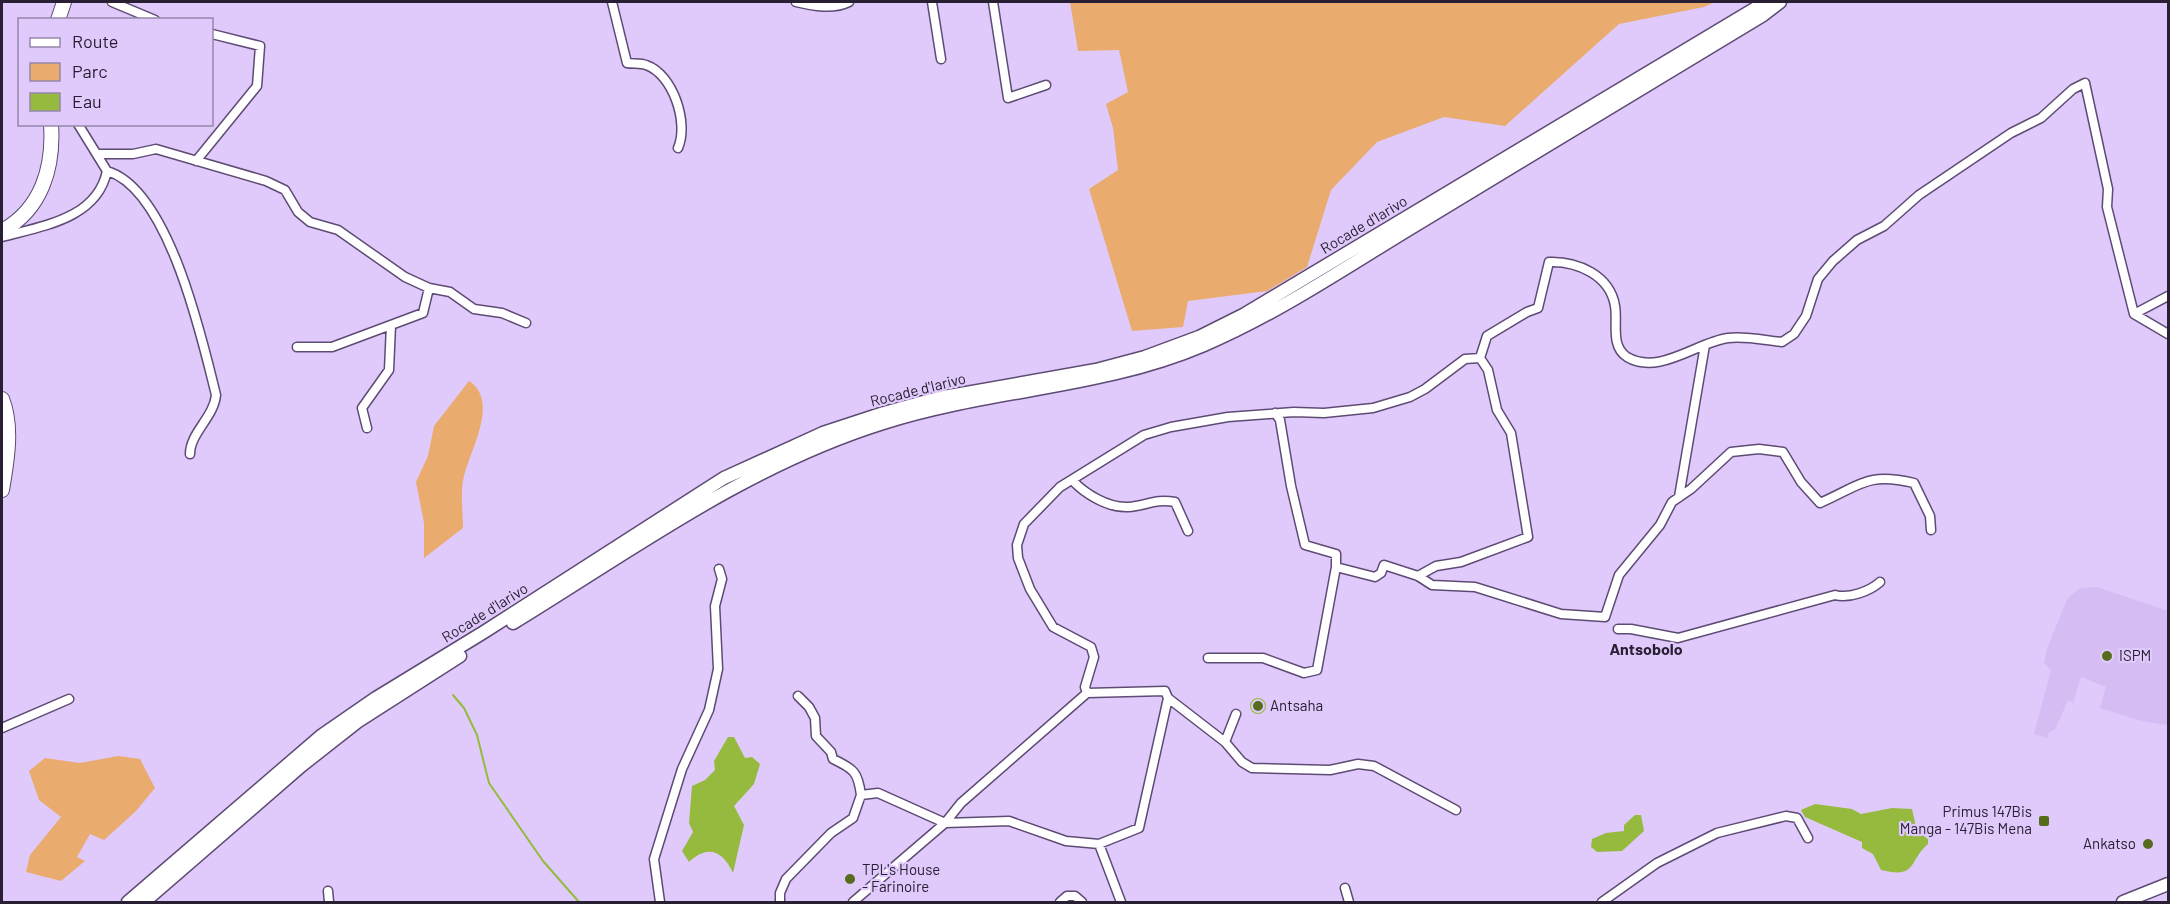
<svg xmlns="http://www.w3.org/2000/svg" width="2170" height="904" font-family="Barlow,sans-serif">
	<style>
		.built { fill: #d5bdf4 }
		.green { fill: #e9ab6e }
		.water { fill: #95ba3d }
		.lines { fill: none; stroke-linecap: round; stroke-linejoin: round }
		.stream { stroke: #95ba3d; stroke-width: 2 }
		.street-casing { stroke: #5e4b74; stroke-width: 11 }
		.secondary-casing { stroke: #5e4b74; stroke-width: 15 }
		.primary-casing { stroke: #5e4b74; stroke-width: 16 }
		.street { stroke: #fff; stroke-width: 8 }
		.secondary { stroke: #fff; stroke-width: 12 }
		.primary { stroke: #fff; stroke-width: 14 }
		.poi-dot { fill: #546c1c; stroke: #dfcafb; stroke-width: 2 }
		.labels { text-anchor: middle; stroke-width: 4.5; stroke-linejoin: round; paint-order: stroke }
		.street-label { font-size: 15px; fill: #282032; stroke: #dfcafb }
		.poi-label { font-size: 15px; fill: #282032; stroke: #dfcafb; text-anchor: start }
		.neighbourhood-label { font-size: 16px; font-weight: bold; fill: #282032; stroke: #dfcafb }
	</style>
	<rect width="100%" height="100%" fill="#dfcafb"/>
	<path class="built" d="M2097 587 2168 611V725L2141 721 2100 708 2106 687 2081 677 2073 703 2068 700 2055 730 2049 732 2047 738 2034 734 2051 670 2044 663 2047 649 2061 614 2068 598 2080 588Z"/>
	<path class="green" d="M1070 2H1715L1704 7 1619 24 1505 126 1444 117 1377 142 1331 190 1307 267 1267 291 1188 301 1183 327 1132 331 1089 189 1118 170 1113 128 1106 104 1128 92 1119 50 1078 51Z
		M469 381C500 401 470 450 464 476 460 492 463 512 463 528L424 558V523L416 482 428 456 434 426Z
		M118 756 140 759 155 788 136 811 104 840 90 834 77 857 85 861 61 881 26 872 30 855 61 817 39 800 29 771 45 758 80 763Z"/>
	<path class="water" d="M1250 706a8 8 0 1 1 16 0a8 8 0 1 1-16 0Z
		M728 737H734L745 758 752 757 760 764 754 784 734 806 744 825 733 873C723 851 708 844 689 862L682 851 693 832 689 823 692 786 705 780 715 770 714 761Z
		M1815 804 1852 809 1861 814 1892 808 1912 809 1917 831 1928 839V844C1908 861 1918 879 1881 870L1873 854 1862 848V842L1805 817 1801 810Z
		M1635 815H1641L1644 831 1622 851 1597 852 1591 847 1592 839 1606 833 1624 831V825Z"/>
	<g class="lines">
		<path class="stream" d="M453 695 464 708 477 735 489 783 543 861 579 902"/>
		<g class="street-casing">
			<path id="street" d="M112 2 155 20
				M612 2 627 63C633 64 641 63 646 65 673 74 689 123 678 148
				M796 2C813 6 833 10 849 2
				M932 2 941 59
				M993 2 1008 98 1046 85
				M78 124 107 171C169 189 202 339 216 395 214 417 190 433 190 454
				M98 154H133L156 149 266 181 285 190 298 212 310 222 338 230 405 277 429 288 423 313 332 347H297
				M196 161 257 86 260 46 212 34
				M2 237C42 226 97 219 107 171
				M429 288 450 292 474 309 502 313 526 323
				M2134 314 2168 296
				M1275 413 1280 420 1291 486 1305 545 1336 554V567L1375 577 1381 573 1384 565 1418 576 1432 585 1475 587 1561 614 1605 617 1619 575 1660 525 1672 502 1691 489 1731 452 1759 449 1783 452 1801 482 1820 503C1861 485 1867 472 1914 483L1930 516 1931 530
				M367 428 362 408 389 370 391 325
				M1072 480C1085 494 1108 508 1128 507 1146 506 1155 498 1175 502L1188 531
				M1679 497 1705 345
				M1418 576 1436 566 1461 562 1528 537 1511 433 1497 410 1488 370 1480 358
				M1618 629H1631L1678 638 1835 595C1849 599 1870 591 1880 582
				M1208 658H1263L1304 673 1317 670 1336 567
				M798 696 809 707 815 718 816 736 831 752 833 759C854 769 858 772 861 795
				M1168 698 1225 742 1242 762 1252 768 1330 770 1358 764 1374 766 1456 810
				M2 728 69 699
				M1225 742 1236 714
				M1099 844 1121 902
				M1345 888 1349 902
				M328 891 329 902
				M660 902 654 859 682 769 709 710 718 669 715 606 722 579 719 569
				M780 902V893L786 879 831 833 853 818 861 795 878 793 945 823 1009 821 1066 841 1099 844 1139 828 1168 698 1165 691 1087 693 1085 687 1094 657 1091 647 1053 627 1030 589 1018 558 1017 545 1024 524 1060 487 1144 435 1171 427 1228 417 1294 412 1324 413 1373 408 1410 397 1425 389 1465 359 1480 358 1487 336 1527 312 1538 308 1549 262C1577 261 1610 275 1615 306 1618 322 1610 346 1627 357 1659 376 1697 342 1728 338 1746 336 1763 340 1782 342L1794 334 1806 316 1818 279 1833 261 1857 240 1884 226 1919 195 2011 133 2041 118 2073 89 2085 83 2108 189 2107 207 2134 314 2168 334
				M853 902 945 823 961 803 1087 693
				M1060 902 1067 896H1075L1082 902
				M1602 902 1657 863 1717 833 1786 816 1797 818 1808 838"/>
		</g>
		<g class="secondary-casing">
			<path id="secondary" d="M513 623C634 549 746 466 883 423 989 389 1101 389 1204 345 1279 313 1349 265 1419 223 1533 154 1648 85 1763 15L1780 2
				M128 902 321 736 376 698 484 632 724 478 823 433 884 413 938 398 1096 370 1145 357 1199 337 1245 314 1766 2
				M144 902 301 766 357 722 460 656
				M2123 902 2168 884"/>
		</g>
		<g class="primary-casing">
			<path id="primary" d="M58 20 64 2
				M2 231C42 209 54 167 51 124
				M2 399C13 426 7 461 2 490"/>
		</g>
		<use href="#street" class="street"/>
		<use href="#secondary" class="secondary"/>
		<use href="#primary" class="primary"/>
	</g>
	<g class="poi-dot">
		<circle cx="2107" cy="656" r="6"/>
		<circle cx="1258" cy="706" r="6"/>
		<rect x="2038" y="815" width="12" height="12" rx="3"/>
		<circle cx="2148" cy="844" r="6"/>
		<circle cx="850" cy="879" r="6"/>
	</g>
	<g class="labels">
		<g class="street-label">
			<text transform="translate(1364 225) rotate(-31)" y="5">Rocade d'Iarivo</text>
			<text transform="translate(918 390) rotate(-14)" y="5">Rocade d'Iarivo</text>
			<text transform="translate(485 613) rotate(-32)" y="5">Rocade d'Iarivo</text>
		</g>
		<g class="poi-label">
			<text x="2119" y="661">ISPM</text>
			<text x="1270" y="711">Antsaha</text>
			<text x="2032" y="817" text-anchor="end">Primus 147Bis<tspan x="2032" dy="17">Manga - 147Bis Mena</tspan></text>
			<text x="2136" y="849" text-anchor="end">Ankatso</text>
			<text x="862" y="875">TPL's House<tspan x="862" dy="17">- Farinoire</tspan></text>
		</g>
		<g class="neighbourhood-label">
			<text x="1646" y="655">Antsobolo</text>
		</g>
	</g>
	<rect width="2170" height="904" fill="none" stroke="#282032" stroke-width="6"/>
	<rect x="18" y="18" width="195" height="108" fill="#dfcafb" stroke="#9686ab" stroke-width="1.5"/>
	<rect x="30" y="38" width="30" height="9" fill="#ffffff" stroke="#9686ab" stroke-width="1.5"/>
	<text x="72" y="48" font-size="18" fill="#282032">Route</text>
	<rect x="30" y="63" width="30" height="18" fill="#e9ab6e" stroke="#9686ab" stroke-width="1.5"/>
	<text x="72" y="78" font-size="18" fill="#282032">Parc</text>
	<rect x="30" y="93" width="30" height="18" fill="#95ba3d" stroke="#9686ab" stroke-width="1.5"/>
	<text x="72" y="108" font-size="18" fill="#282032">Eau</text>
</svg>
